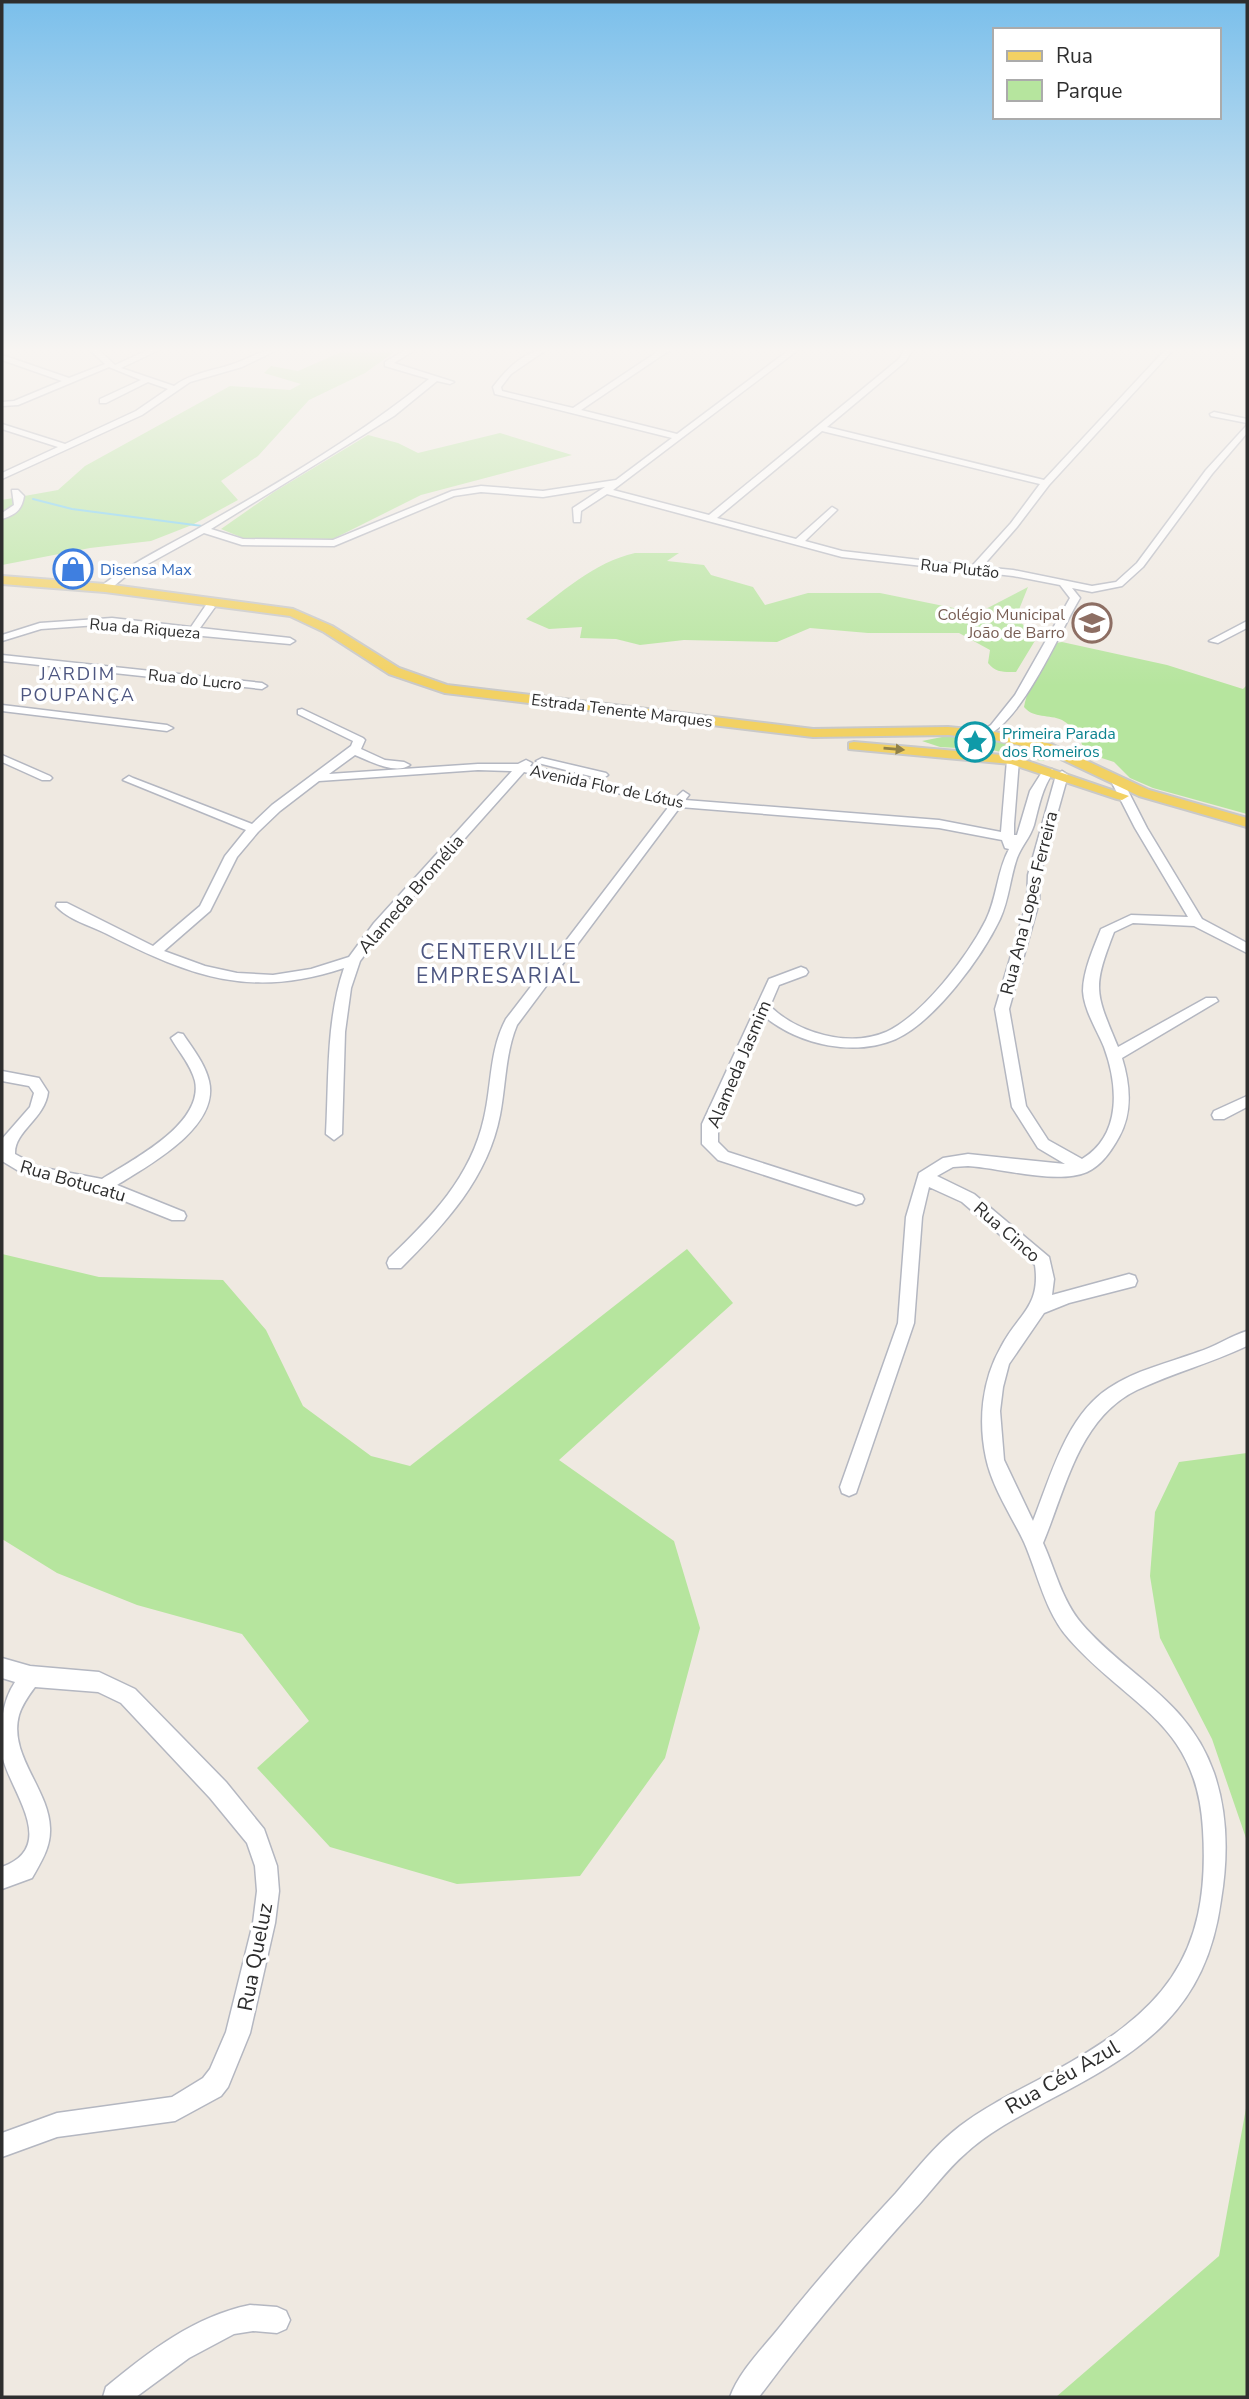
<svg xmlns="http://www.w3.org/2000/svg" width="1249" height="2399" font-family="'Nunito Sans',sans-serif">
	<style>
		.green { fill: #b6e59e }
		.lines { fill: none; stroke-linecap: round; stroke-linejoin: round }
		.stream { stroke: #75cff0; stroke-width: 2 }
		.minor-casing { stroke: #b4b7c1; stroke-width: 3 }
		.major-casing { stroke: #c9c9c9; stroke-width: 4 }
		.minor { fill: #fff; fill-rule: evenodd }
		.major { fill: #f2d163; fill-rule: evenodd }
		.oneway { fill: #908048 }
		.labels { text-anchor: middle; stroke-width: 7; stroke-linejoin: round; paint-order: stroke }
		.far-street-label { font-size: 16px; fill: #2e2e2e; stroke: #fff }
		.far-shop-label { font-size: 16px; fill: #366cbe; stroke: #fff; text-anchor: start }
		.far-education-label { font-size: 16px; fill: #785e54; stroke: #fff; text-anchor: end }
		.far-culture-label { font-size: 16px; fill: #0d838f; stroke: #fff; text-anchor: start }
		.far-quarter-label { font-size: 18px; letter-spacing: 2px; fill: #4d5680; stroke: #fff }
		.street-label { font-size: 18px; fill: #2e2e2e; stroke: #fff }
		.quarter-label { font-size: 21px; letter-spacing: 2px; fill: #4d5680; stroke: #fff }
		.near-street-label { font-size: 21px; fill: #2e2e2e; stroke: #fff }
	</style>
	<rect width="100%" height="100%" fill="#efe9e1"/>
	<path class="green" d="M346 350H397L365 373 309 400 258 456 221 481 238 500 192 525 151 541 90 548 2 565V500L58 490 85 466 230 386 290 390 301 384 264 373 271 366 298 371Z
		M500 433 572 455 421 495 333 539 243 538 221 529 274 492 368 435 398 443 418 453Z
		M635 553H679L667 561 704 565 711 575 753 587 765 605 808 593H880L978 613 1028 587 1016 617 1036 639 1016 672C1004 672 996 673 988 663L990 650 959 633H868L810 628 777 642 684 640 640 645 616 639 580 638 582 627 549 629 526 619C560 594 594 562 635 553Z
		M1062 642 1167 665 1243 689 1247 685V814L1153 788 1130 778 1114 762 1086 753C1081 741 1074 726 1062 720 1049 714 1034 719 1024 707 1029 679 1050 664 1056 643Z
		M952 735C976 737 1036 741 1052 757L1042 761 992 750 940 747 922 741Z
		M687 1249 733 1303 559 1460 674 1541 700 1628 665 1758 580 1876 457 1884 330 1847 257 1768 309 1721 242 1634 137 1605 57 1573 2 1539V1254L99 1277 223 1280 266 1330 303 1406 371 1456 410 1466Z
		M1247 1453V1841L1212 1739 1160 1638 1150 1576 1155 1512 1179 1462Z
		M1247 2103V2397H1056L1219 2256Z"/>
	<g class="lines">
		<path class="stream" d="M33 499 72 509 202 526"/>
		<g class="minor-casing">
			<path id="minor" d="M90 350H99L115 365 148 350H159L121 368 174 386C191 373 213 371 233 364 248 359 260 350 277 350L242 367 190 382 142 415 2 479V473L58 447 2 429V424L65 444 136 411 168 389 148 382 106 403H100V399L141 380 109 367 18 405 2 406V402L14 401 62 381 2 360V355L69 378 105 364Z
				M405 350H415L394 363 454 382 450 384 437 381 394 416 211 529 243 539 333 540 452 491 481 486 543 491 616 480 672 438 495 394 493 387C505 371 524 350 546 350L511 374 501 387 502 391 573 408 660 350H670L581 410 677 434 789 350H798L613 490 709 515 882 373 900 358 904 350H912L906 361 827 427 1044 480 1165 350H1173L1049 485 1017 527 982 567 1013 570 1092 586 1116 582 1137 563 1206 470 1247 425V433L1212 474 1143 567 1122 586 1092 592 1072 588 1080 598C1059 633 1021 725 983 737L977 734 991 725 1015 695 1070 598 1060 585 1013 576 842 557 607 494 581 511 580 522H574L573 508 605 487 543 497 481 492 454 496 334 546 242 545 204 533 126 576 109 590H101V586C134 561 172 544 206 524 282 481 363 433 429 379L385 366V362ZM822 431 1040 484 1011 523 972 566 842 551 805 541 835 512 837 510 832 507 796 539 717 518Z
				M1214 412 1247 419V423L1211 416 1210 414Z
				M12 490H18L24 496C22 510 15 515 2 519V513L14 505Z
				M210 604 215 607 200 628 290 638 295 641 290 644 192 635 112 624 41 629 2 641V635L40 623 112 618 191 627 206 605Z
				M1247 621V628L1218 643 1209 641Z
				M2 655 262 683 267 686 262 689 2 661Z
				M2 705 167 725 173 728 167 731 2 711Z
				M302 709 363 738 365 740 361 749 385 760 404 762 410 765C395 775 370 761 355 755L329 774 478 764H518L526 760 532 763 530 766 674 799 683 791 689 795 685 800 939 820 1001 832 1007 760 1013 757 1019 760 1014 824V835H1017L1030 791 1044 769H1052L1054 771C1042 788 1039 806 1034 825 1030 838 1022 845 1017 858 1010 878 1009 900 1000 919 982 957 935 1021 896 1039 854 1057 800 1045 765 1017L718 1124V1142L728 1152 862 1195 864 1199 862 1203 856 1205 718 1160 702 1144V1124L769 979 801 967 806 969 808 972 806 975 779 985 770 1006C797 1033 849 1048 886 1032 923 1015 968 956 986 920 997 898 997 871 1009 849L1005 848 1002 840 939 828 680 807 517 1025C505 1054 506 1084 500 1115 488 1178 445 1224 401 1268H389L387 1263 389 1258C431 1218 471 1177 484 1118 492 1085 489 1051 506 1019L670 805 524 772 384 929 360 961 351 988 345 1032 342 1134 334 1140 326 1134C329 1079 326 1020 344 968 251 999 192 977 107 934 91 926 67 919 56 906L57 903H67L153 946 200 906 225 856 246 830 123 780 129 776 133 778 252 824 272 805 351 746 353 741 298 714V710ZM478 770 512 771 374 923 349 957 311 969 273 975 237 973 205 966 164 951 210 911 237 857 258 832 280 811 319 781Z
				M2 755 50 776 52 778 50 780H42L2 762Z
				M542 758 606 773 608 775 602 779 538 763 536 761Z
				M1062 771 1068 775 1040 875 1039 902 1009 1009 1026 1106 1048 1140 1082 1159C1122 1135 1118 1085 1104 1047 1097 1030 1084 1010 1083 991 1083 971 1094 947 1101 929L1131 915 1188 917 1135 828 1112 783 1114 781 1118 779 1124 783 1147 828 1202 919 1247 943V953L1194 926 1133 923 1114 932C1092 989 1095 992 1118 1047L1206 998H1216L1218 1001 1122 1058C1130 1084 1133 1112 1119 1137 1112 1150 1101 1166 1087 1172 1056 1185 1001 1168 968 1166L953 1167 937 1176 974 1194 1049 1257 1054 1279 1052 1295 1129 1274 1135 1276 1137 1281 1135 1286 1069 1303 1044 1313 1009 1364 1003 1387 1000 1411 1004 1460 1033 1521C1051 1476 1066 1416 1109 1388 1136 1370 1168 1363 1198 1352 1215 1347 1230 1336 1247 1331V1346C1211 1363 1173 1373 1137 1390 1079 1418 1066 1488 1043 1543 1055 1569 1062 1601 1082 1624 1128 1677 1189 1700 1214 1773 1228 1814 1228 1858 1221 1900 1206 2011 1143 2051 1051 2099 1022 2115 991 2130 966 2153 946 2170 931 2192 913 2211 859 2271 807 2332 759 2397H730C739 2372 762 2349 779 2328 816 2281 855 2237 896 2193 916 2170 935 2145 960 2126 989 2104 1022 2089 1053 2072 1161 2013 1211 1960 1203 1830 1197 1722 1130 1708 1069 1639 1045 1612 1038 1574 1024 1542 1011 1515 992 1487 986 1458 978 1421 982 1380 1001 1347 1018 1314 1041 1307 1035 1265L962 1202 929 1187 922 1217 914 1323 856 1493 849 1496 842 1493 840 1487 898 1323 906 1217 919 1173 943 1158 968 1154 1065 1164 1038 1148 1012 1107 995 1009 1027 902 1028 875 1056 775Z
				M178 1033 183 1034C193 1049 205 1064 209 1081 220 1127 149 1165 117 1185L184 1212 186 1216 184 1220H172L97 1190 22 1173 2 1161V1139L30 1107 34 1093 29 1086 2 1081V1071L39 1078 48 1092C45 1119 14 1131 15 1154L39 1167 102 1179C132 1160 204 1124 195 1081 191 1065 179 1052 171 1038Z
				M1247 1096V1107L1224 1119H1214L1212 1115 1214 1111Z
				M2 1658 30 1666 99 1672 135 1689 226 1782 264 1829 277 1866 279 1891 275 1923 250 2033 228 2087 221 2096 175 2121 57 2137 2 2157V2133L57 2113 172 2097 203 2078 210 2069 226 2032 253 1923 257 1891 255 1866 247 1843 210 1798 121 1703 98 1692 35 1687C29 1695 22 1705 19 1715 8 1755 49 1789 50 1828 51 1847 41 1862 32 1878L2 1889V1867C60 1846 9 1790 2 1755 0 1729 1 1703 15 1682L2 1678Z
				M250 2305 277 2307 286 2311 290 2320 286 2329 277 2333 253 2331 234 2334 189 2358 136 2397H103L106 2387C148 2352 195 2316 250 2305Z"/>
		</g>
		<g class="major-casing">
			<path id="major" d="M2 576 105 584 293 609 332 626 399 668 447 685 813 729 948 727 990 731 1051 744 1149 790 1247 818V827L1139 796 1042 750 990 739 948 735 813 737 445 693 389 674 324 632 290 616 105 592 2 584Z
				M854 742 1013 756 1129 796 1122 800 1117 799 1011 764 849 749V743Z"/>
		</g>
		<use href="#minor" class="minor"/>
		<use href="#major" class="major"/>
	</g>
	<defs><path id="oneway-solid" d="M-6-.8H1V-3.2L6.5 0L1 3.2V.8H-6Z" transform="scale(1.75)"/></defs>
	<use class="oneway" href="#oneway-solid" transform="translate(894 749) rotate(5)"/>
	<linearGradient id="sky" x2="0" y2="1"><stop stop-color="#7abfeb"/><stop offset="0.51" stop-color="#f8f5f2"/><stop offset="1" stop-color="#f8f5f2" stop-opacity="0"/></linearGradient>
	<rect width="1249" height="686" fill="url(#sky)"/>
	<defs>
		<g id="shop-ring" transform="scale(2.0125)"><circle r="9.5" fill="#fff" stroke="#3f7fe0" stroke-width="1.5"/><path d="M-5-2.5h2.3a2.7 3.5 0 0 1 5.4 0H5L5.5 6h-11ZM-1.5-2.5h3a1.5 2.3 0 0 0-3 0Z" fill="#3f7fe0"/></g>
		<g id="school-ring" transform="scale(2.0125)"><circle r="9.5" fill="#fff" stroke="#8d6e63" stroke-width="1.5"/><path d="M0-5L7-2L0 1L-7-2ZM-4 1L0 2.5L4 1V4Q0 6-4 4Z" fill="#8d6e63"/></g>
		<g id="sight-ring" transform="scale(2.0125)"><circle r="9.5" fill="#fff" stroke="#0f9aa8" stroke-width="1.5"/><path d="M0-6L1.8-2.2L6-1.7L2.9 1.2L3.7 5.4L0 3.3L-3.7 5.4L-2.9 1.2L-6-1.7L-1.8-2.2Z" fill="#0f9aa8"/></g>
	</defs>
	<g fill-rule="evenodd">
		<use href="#shop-ring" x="73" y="569"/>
		<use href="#school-ring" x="1092" y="623"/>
		<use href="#sight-ring" x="975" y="742"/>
	</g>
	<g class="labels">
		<g class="far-street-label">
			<text transform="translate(960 568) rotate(6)" y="6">Rua Plutão</text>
			<text transform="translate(145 628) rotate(5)" y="6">Rua da Riqueza</text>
			<text transform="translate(195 679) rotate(6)" y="6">Rua do Lucro</text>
			<text transform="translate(622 710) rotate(7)" y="6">Estrada Tenente Marques</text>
			<text transform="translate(607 786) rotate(12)" y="6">Avenida Flor de Lótus</text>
		</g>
		<g class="far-shop-label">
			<text x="100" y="575">Disensa Max</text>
		</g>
		<g class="far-education-label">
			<text x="1065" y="620">Colégio Municipal<tspan x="1065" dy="18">João de Barro</tspan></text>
		</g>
		<g class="far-culture-label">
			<text x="1002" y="739">Primeira Parada<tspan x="1002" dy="18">dos Romeiros</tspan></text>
		</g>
		<g class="far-quarter-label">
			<text x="78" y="680">JARDIM<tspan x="78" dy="21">POUPANÇA</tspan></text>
		</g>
		<g class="street-label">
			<text transform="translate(411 894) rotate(-49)" y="6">Alameda Bromélia</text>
			<text transform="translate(1029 903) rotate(-76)" y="6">Rua Ana Lopes Ferreira</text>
			<text transform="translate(739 1064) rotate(-67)" y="6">Alameda Jasmim</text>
			<text transform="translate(73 1181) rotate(16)" y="6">Rua Botucatu</text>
			<text transform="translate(1007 1232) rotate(41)" y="6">Rua Cinco</text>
		</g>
		<g class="quarter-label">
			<text x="499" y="959">CENTERVILLE<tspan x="499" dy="24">EMPRESARIAL</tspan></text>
		</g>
		<g class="near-street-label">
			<text transform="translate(255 1957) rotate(-79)" y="7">Rua Queluz</text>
			<text transform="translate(1062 2077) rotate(-30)" y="7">Rua Céu Azul</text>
		</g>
	</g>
	<rect width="1249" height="2399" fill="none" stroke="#2e2e2e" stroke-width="7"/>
	<rect x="993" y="28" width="228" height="91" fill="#ffffff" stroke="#ababab" stroke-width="2"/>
	<rect x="1007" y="51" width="35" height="10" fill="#f2d163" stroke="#ababab" stroke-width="2"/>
	<text x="1056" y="63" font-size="21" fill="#2e2e2e">Rua</text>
	<rect x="1007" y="80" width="35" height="21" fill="#b6e59e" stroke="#ababab" stroke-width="2"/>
	<text x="1056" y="98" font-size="21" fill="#2e2e2e">Parque</text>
</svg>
